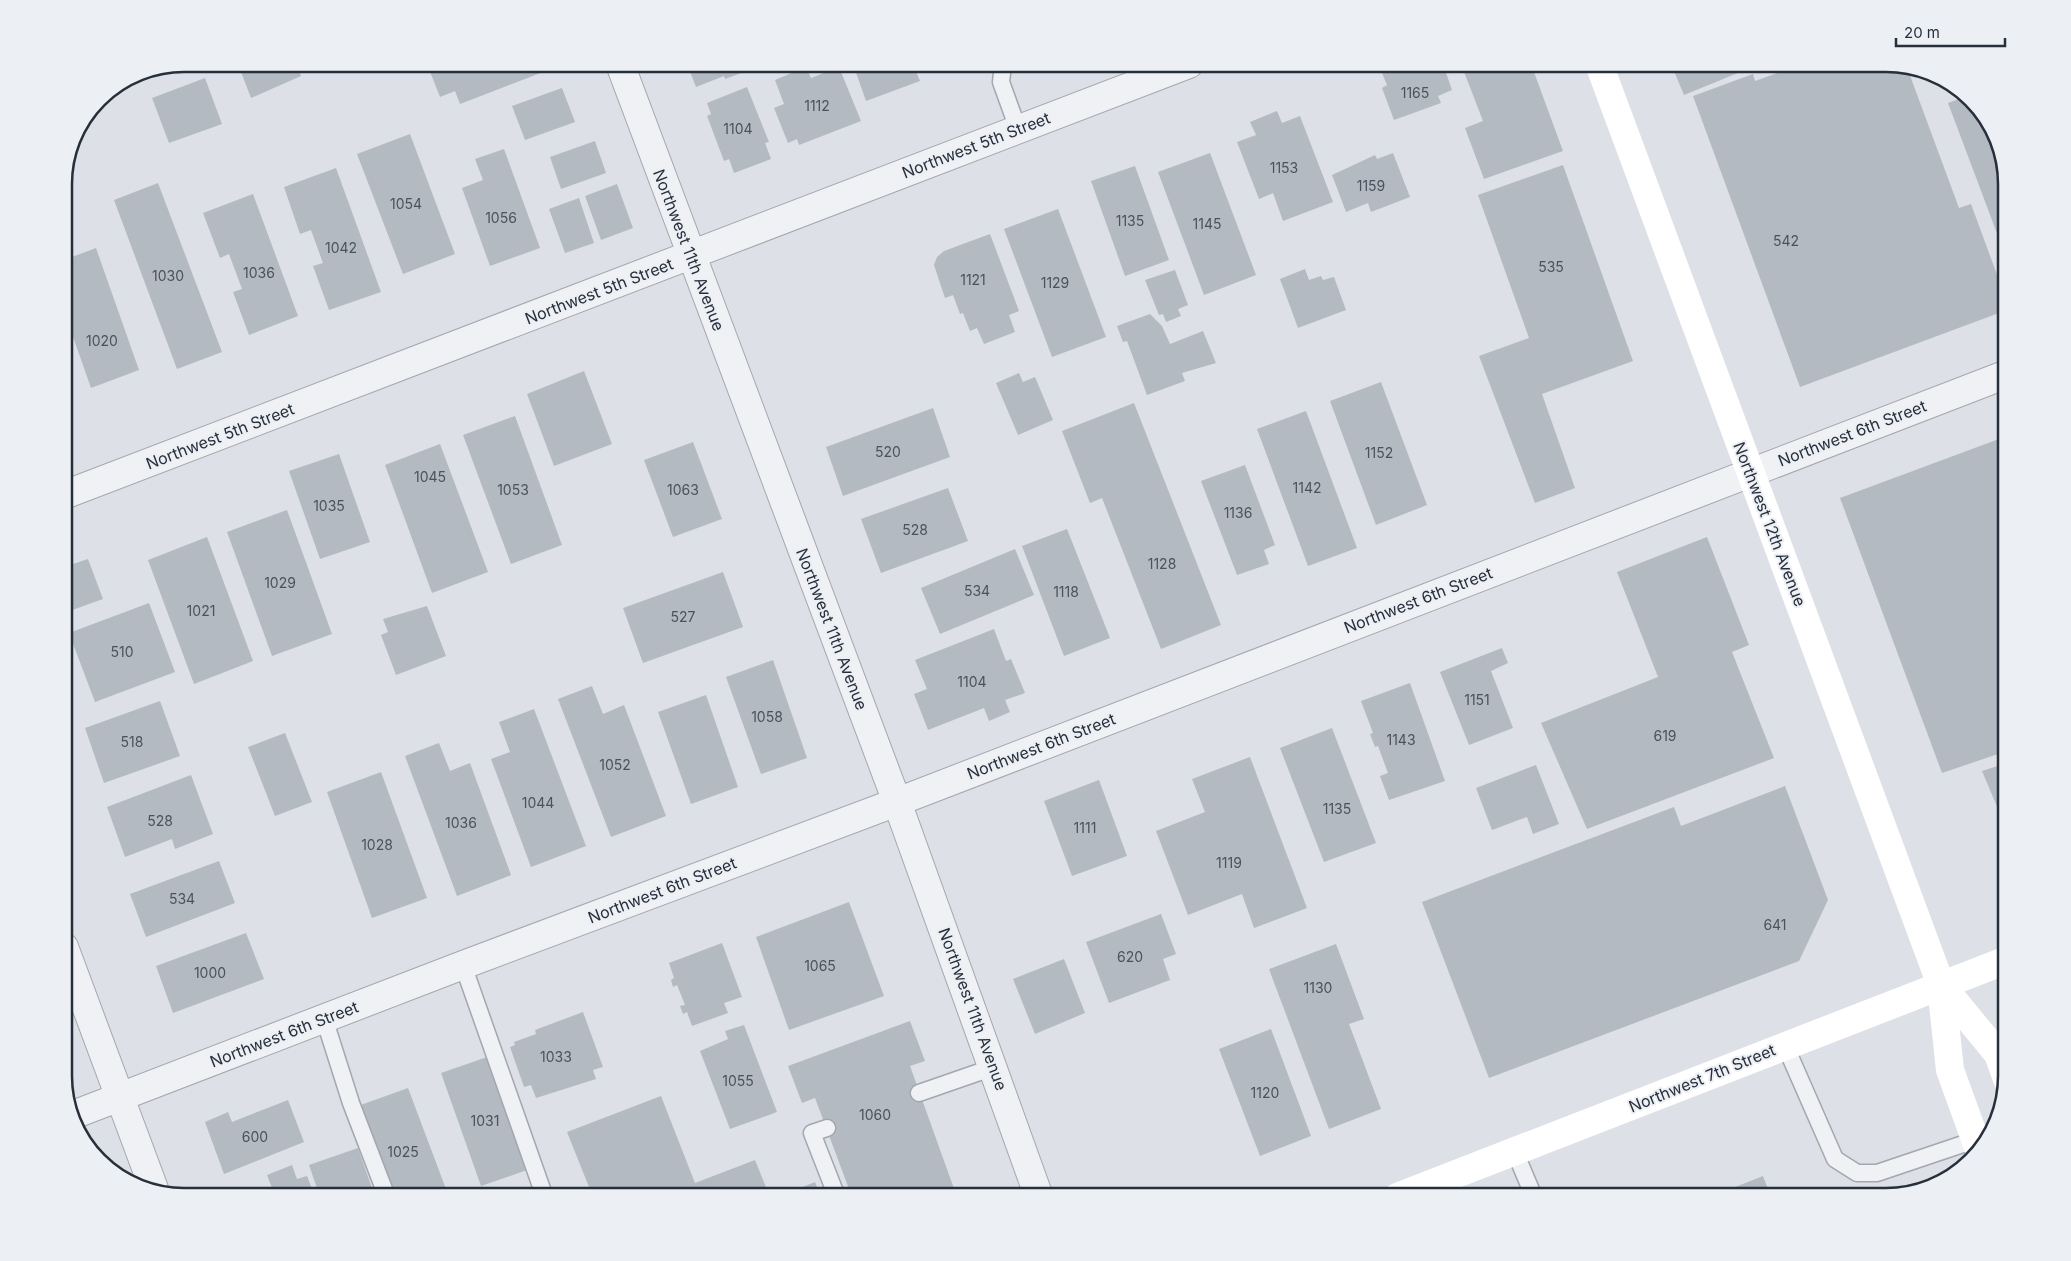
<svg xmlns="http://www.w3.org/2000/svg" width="2071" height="1261" font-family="Inter,sans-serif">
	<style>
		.building { fill: #b4bac2 }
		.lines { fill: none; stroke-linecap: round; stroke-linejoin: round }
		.service-casing { stroke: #a3a7af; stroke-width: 19 }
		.minor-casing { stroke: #a3a7af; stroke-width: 30 }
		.service { stroke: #eff1f4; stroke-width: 16 }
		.minor { stroke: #eff1f4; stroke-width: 28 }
		.secondary { stroke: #fff; stroke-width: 28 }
		.labels { text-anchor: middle; stroke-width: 4; stroke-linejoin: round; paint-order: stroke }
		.number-label { font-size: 14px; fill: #4a525d }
		.street-label { font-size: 16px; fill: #272f3b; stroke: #eceff4 }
		.rim { fill: none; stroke: #272f3b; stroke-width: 2.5 }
	</style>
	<rect width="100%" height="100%" fill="#dde0e6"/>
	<path class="building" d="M238 64H296L301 76 251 98Z
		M427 64H549L551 69 460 104 455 91 440 97Z
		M687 64H745L746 67 743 68 744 72 725 79 724 76 696 87Z
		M853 64H913L920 81 866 101Z
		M942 64H963L945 71Z
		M1406 64H1443L1452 90 1438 96 1441 103 1394 120 1382 88 1387 85 1382 73Z
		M1461 64H1531L1563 151 1484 179 1465 128 1483 121Z
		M1671 64H1755V66L1684 95Z
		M1802 64H1887L1908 70 1959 208 1971 204 2007 302V310L1800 387 1693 96 1753 74 1755 81Z
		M806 67 811 78 839 67 861 121 799 145 797 139 788 143 774 108 784 104 775 80Z
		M205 78 222 124 169 143 152 98Z
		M121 84 124 91 98 101 99 99Z
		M747 87 769 142 765 143 771 159 734 173 729 159 724 161 707 116 711 114 707 103Z
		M562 88 575 122 525 140 512 106Z
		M1964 97 1991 124 2007 177V260L1948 103Z
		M1277 111 1282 123 1300 116 1333 202 1283 221 1273 193 1259 199 1237 142 1256 135 1250 122Z
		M410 134 455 254 403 274 357 154Z
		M595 141 606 173 561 189 550 157Z
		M504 149 540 248 490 266 462 188 483 180 475 159Z
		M1210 153 1256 275 1204 295 1158 172Z
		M1393 153 1410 197 1371 212 1368 203 1346 212 1332 175 1375 155 1377 159Z
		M1563 165 1633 361 1542 394 1575 488 1535 503 1479 356 1529 338 1478 195Z
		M1135 166 1169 260 1125 276 1091 181Z
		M336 168 381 292 329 310 313 266 323 263 311 230 300 234 284 187Z
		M158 183 222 352 177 369 114 200Z
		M617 184 633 228 601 240 585 196Z
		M253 194 298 316 249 335 233 292 242 289 229 254 220 258 203 213Z
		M579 198 594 243 565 253 549 209Z
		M1058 209 1106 337 1052 357 1004 229Z
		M990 234 1019 311 1009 315 1015 332 984 344 977 328 970 331 963 313 960 314 953 295 945 298 934 265 937 257 944 251Z
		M96 248 139 370 91 388 64 311V260Z
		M1305 269 1309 280 1321 276 1323 280 1334 277 1346 310 1298 328 1280 279Z
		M1175 270 1188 305 1178 309 1181 316 1166 322 1163 314 1159 315 1145 280Z
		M1150 314 1162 326 1170 344 1203 331 1216 363 1182 373 1185 381 1147 395 1127 341 1123 342 1117 326Z
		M584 371 612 444 554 466 527 394Z
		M1019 373 1023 382 1035 377 1053 420 1018 435 996 383Z
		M1381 382 1427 505 1376 525 1330 401Z
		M1134 403 1221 625 1161 649 1102 498 1090 503 1062 431Z
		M933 408 950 457 843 496 826 447Z
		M1306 411 1357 548 1308 566 1257 429Z
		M515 416 562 545 511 564 463 435Z
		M2007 436V751L1942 773 1840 498Z
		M693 442 722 519 673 537 644 460Z
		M440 444 488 572 432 593 385 465Z
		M339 454 370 542 320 559 289 471Z
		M1245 465 1275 545 1264 550 1269 564 1237 575 1201 481Z
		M948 488 968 541 881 573 861 519Z
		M287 510 332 634 272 656 227 532Z
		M1067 529 1110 638 1064 656 1022 546Z
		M207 537 253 661 194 684 148 560Z
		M1707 537 1749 645 1732 652 1774 758 1587 829 1541 723 1658 677 1617 572Z
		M1015 549 1034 595 940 634 921 588Z
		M88 559 103 599 64 613V567Z
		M723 572 743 627 643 663 623 608Z
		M149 603 175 672 95 702 69 633Z
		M427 606 446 656 396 675 381 635 388 632 383 619Z
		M994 629 1006 661 1011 659 1025 693 1005 700 1010 712 989 721 984 708 928 730 914 694 927 689 915 660Z
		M1502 648 1508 663 1491 671 1513 728 1469 745 1440 672Z
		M773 660 807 758 761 774 726 677Z
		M1410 683 1445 781 1389 800 1380 776 1388 773 1378 746 1375 747 1370 734 1373 733 1361 701Z
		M592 686 603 714 624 705 666 816 611 837 558 699Z
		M706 695 738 787 691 804 658 712Z
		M160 701 180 756 104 783 85 728Z
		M534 709 586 846 531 867 491 759 510 752 499 722Z
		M1332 728 1376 843 1324 862 1280 748Z
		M285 733 312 802 275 816 248 747Z
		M439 743 450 771 470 763 511 875 457 896 405 756Z
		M1250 757 1307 908 1254 928 1242 894 1188 915 1156 831 1205 812 1192 779Z
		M2007 763V805L1998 809 1982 771Z
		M1536 765 1559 824 1533 834 1527 817 1492 830 1476 788Z
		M381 772 427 898 372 918 327 792Z
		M191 775 213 834 175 849 172 839 125 857 107 807Z
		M1099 780 1127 856 1072 876 1044 801Z
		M1785 786 1828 900 1799 961 1489 1078 1422 902 1674 807 1681 826Z
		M219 861 235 903 146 937 130 894Z
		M849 902 884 996 789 1030 756 937Z
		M1161 914 1176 954 1163 959 1170 980 1109 1003 1086 942Z
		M246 933 264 979 173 1013 156 966Z
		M722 943 742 997 724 1003 728 1013 692 1026 687 1012 683 1014 680 1006 685 1005 677 985 673 987 671 980 674 978 669 963Z
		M1336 944 1364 1019 1349 1024 1381 1109 1329 1129 1269 969Z
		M1064 959 1085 1013 1035 1034 1013 979Z
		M583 1012 603 1067 593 1070 596 1079 536 1098 531 1085 524 1087 510 1047 515 1045 514 1042 536 1034 535 1030Z
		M910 1021 925 1061 910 1066 957 1197H852L815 1098 802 1103 788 1066Z
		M744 1025 777 1112 730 1129 700 1051 728 1039 725 1031Z
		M1271 1029 1311 1136 1260 1156 1219 1049Z
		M490 1056 530 1169 481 1186 441 1073Z
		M408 1088 449 1197H391L358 1106Z
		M661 1096 695 1183 755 1160 770 1197H593L567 1132Z
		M288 1100 304 1142 224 1174 205 1122 228 1112 232 1122Z
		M358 1148 374 1194 365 1197H320L309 1165Z
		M292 1165 297 1179 307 1176 315 1197H247L272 1188 267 1175Z
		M1763 1176 1771 1197H1710Z
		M815 1182 821 1197H778Z"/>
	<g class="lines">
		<g class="service-casing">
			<path id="service" d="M1003 64 1001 82 1018 129
				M463 965 543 1192 530 1197
				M324 1018 351 1103 387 1197
				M1785 1045 1835 1159 1857 1173H1877L1975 1140
				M919 1093 994 1067
				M827 1128 812 1133 837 1197
				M1515 1152 1534 1197"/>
		</g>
		<g class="minor-casing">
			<path id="minor" d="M620 64 897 802 1039 1197
				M64 495 1189 64
				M64 947 154 1189
				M73 1115 463 965 897 802 2007 374"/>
		</g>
		<use href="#service" class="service"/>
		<use href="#minor" class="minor"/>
		<path class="secondary" d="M1599 64 1941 985 1950 1070 1979 1150
			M1941 985 1998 1054 2007 1079
			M1397 1197 2007 960"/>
	</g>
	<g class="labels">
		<g class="number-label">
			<text x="1415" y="98">1165</text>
			<text x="817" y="111">1112</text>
			<text x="738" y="134">1104</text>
			<text x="1284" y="173">1153</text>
			<text x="1371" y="191">1159</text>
			<text x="406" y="209">1054</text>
			<text x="501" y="223">1056</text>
			<text x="1130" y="226">1135</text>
			<text x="1207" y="229">1145</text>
			<text x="1786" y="246">542</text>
			<text x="341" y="253">1042</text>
			<text x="1551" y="272">535</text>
			<text x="259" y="278">1036</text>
			<text x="168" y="281">1030</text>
			<text x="973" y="285">1121</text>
			<text x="1055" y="288">1129</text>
			<text x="102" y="346">1020</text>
			<text x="888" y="457">520</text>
			<text x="1379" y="458">1152</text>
			<text x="430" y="482">1045</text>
			<text x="1307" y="493">1142</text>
			<text x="513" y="495">1053</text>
			<text x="683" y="495">1063</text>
			<text x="329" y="511">1035</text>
			<text x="1238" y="518">1136</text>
			<text x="915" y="535">528</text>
			<text x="1162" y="569">1128</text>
			<text x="280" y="588">1029</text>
			<text x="977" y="596">534</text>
			<text x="1066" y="597">1118</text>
			<text x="201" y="616">1021</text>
			<text x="683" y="622">527</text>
			<text x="122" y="657">510</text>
			<text x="972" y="687">1104</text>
			<text x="1477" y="705">1151</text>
			<text x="767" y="722">1058</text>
			<text x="1665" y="741">619</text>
			<text x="1401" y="745">1143</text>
			<text x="132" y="747">518</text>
			<text x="615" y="770">1052</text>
			<text x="538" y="808">1044</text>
			<text x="1337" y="814">1135</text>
			<text x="160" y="826">528</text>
			<text x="461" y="828">1036</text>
			<text x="1085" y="833">1111</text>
			<text x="377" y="850">1028</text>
			<text x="1229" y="868">1119</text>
			<text x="182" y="904">534</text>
			<text x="1775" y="930">641</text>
			<text x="1130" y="962">620</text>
			<text x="820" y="971">1065</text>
			<text x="210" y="978">1000</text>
			<text x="1318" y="993">1130</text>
			<text x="556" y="1062">1033</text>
			<text x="738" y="1086">1055</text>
			<text x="1265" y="1098">1120</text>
			<text x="875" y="1120">1060</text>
			<text x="485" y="1126">1031</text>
			<text x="255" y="1142">600</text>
			<text x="403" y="1157">1025</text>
		</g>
		<g class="street-label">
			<text transform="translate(976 145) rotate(-21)" y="6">Northwest 5th Street</text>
			<text transform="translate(689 250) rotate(69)" y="6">Northwest 11th Avenue</text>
			<text transform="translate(599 291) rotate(-21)" y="6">Northwest 5th Street</text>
			<text transform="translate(1852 433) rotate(-21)" y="6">Northwest 6th Street</text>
			<text transform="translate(220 436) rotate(-21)" y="6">Northwest 5th Street</text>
			<text transform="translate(1770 524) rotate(69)" y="6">Northwest 12th Avenue</text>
			<text transform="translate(1418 600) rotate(-21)" y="6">Northwest 6th Street</text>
			<text transform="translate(832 629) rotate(69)" y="6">Northwest 11th Avenue</text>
			<text transform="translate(1041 746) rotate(-21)" y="6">Northwest 6th Street</text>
			<text transform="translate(662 890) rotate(-21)" y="6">Northwest 6th Street</text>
			<text transform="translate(973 1009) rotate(70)" y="6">Northwest 11th Avenue</text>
			<text transform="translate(284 1034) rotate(-21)" y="6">Northwest 6th Street</text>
			<text transform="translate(1702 1078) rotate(-22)" y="6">Northwest 7th Street</text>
		</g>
	</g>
	<path d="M0 0H2071V1261H0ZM184 72H1886A112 112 0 0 1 1998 184V1076A112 112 0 0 1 1886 1188H184A112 112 0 0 1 72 1076V184A112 112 0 0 1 184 72Z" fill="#eceff4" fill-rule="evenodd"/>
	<path class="rim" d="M184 72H1886A112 112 0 0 1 1998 184V1076A112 112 0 0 1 1886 1188H184A112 112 0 0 1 72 1076V184A112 112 0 0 1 184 72Z"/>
	<path d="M1896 38v8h109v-8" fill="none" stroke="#272f3b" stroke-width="2.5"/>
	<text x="1904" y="38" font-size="15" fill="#272f3b" stroke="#eceff4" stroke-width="4" paint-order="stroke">20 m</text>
</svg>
